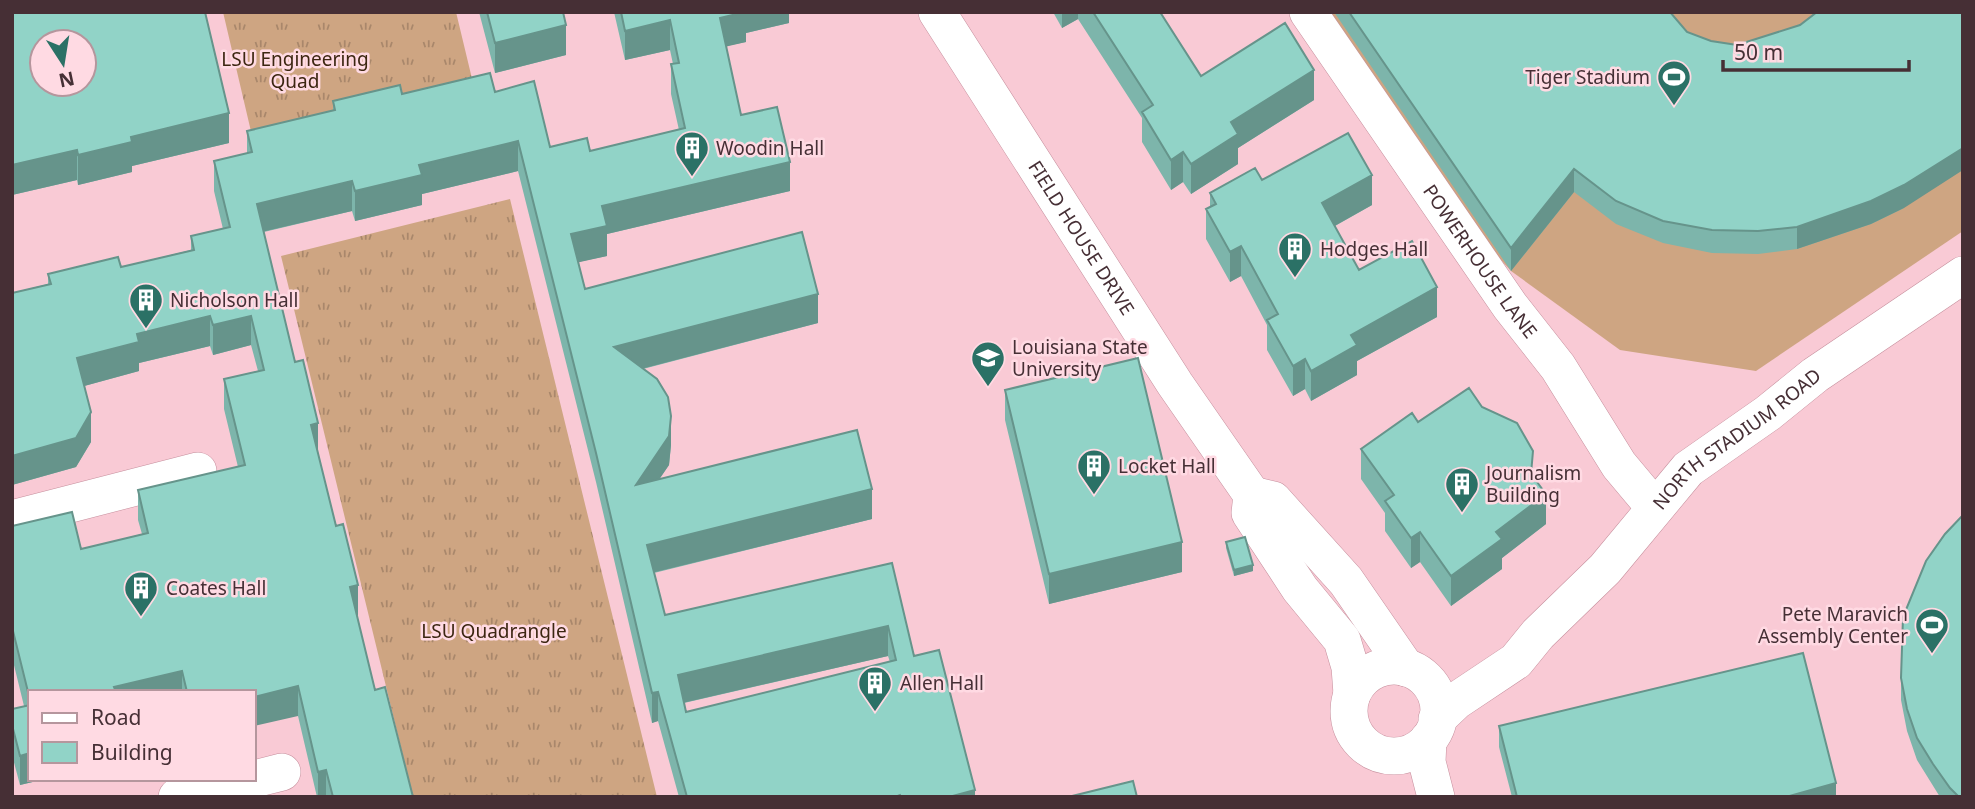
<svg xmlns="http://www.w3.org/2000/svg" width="1975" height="809" font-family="'Noto Sans',sans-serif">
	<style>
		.grass { fill: url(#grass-tufts) }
		.pitch { fill: #cea582 }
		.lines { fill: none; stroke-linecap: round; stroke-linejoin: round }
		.minor-casing { stroke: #c68f9d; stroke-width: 38 }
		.minor { stroke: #fff; stroke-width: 37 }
		.wall { fill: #7db5ab; fill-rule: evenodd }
		.shaded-wall { fill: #66948b }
		.building { fill: #91d3c7; stroke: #66948b; stroke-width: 2; fill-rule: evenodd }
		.labels { text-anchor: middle; stroke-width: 5; stroke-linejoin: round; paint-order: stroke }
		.park-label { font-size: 19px; fill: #3c2611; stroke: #ffdae3 }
		.poi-label { font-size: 19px; fill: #462f35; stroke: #ffdae3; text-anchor: start }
		.street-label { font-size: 19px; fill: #462f35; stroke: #ffdae3 }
	</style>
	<defs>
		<pattern id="grass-tufts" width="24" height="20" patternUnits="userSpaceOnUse" patternTransform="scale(1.75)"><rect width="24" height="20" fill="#cea582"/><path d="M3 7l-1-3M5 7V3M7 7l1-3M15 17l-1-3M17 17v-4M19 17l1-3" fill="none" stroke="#a9876b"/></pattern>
	</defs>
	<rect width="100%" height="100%" fill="#f9cad5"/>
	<path class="grass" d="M223 12H456L474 87 253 140Z
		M510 199 657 797H413L281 256Z"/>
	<path class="pitch" d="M1318 12H1963V231L1756 371 1620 350 1511 271 1482 239Z"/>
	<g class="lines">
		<g class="minor-casing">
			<g id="minor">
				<path id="s1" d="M937 12 1175 384 1252 495 1250 513 1300 589 1342 640 1350 667 1352 694"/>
				<path id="s2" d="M1308 12 1510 306 1558 367 1619 465 1655 508"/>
				<path d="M1252 495 1273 500 1346 581 1406 668"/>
				<path d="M12 519 198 471"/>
				<circle cx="1394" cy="711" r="45"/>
				<path id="s3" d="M1437 719 1456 701 1516 661 1538 634 1605 569 1688 469 1768 413 1815 375 1963 275"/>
				<path d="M1428 740 1427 762 1436 797"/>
				<path d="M254 779 282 772"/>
				<path d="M177 797 251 779"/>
			</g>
		</g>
		<use href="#minor" class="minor"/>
	</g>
	<path class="wall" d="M12 12 229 143 132 166V172L78 185 77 180 12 195Z
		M479 12H563L566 55 495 73Z
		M614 12H789V23L746 33V42L726 46 741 115 790 191 607 234V256L578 262 585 289 818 323 643 369 671 445 669 465 659 479 872 519 654 573 665 615 892 563 914 656 975 797H679L658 721 652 723 596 482 518 171 422 194V205L355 221 352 211 264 232 295 362 318 452 375 690 413 797H317L298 716 254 692H30V779H45L20 785 12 755V709L24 706 12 657V526L81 549 142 534 138 520V490L238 467 224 409V379L258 371 251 345 213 355 210 346 139 363V371L84 386 91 442 76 467 12 485V293L48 284V274L121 267 191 250V236L223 229 214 191V161L247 153V131L333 111V101L402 94 495 92 550 147 590 151 679 130 671 94V64H673L670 50 625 60ZM888 656 890 662 686 712 684 703Z
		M1053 12H1160L1201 76 1314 100 1238 148V164L1191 194 1183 182 1171 190 1142 142V118L1078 19 1062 28Z
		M1334 12H1670L1687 32 1904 208 1871 224 1797 249 1758 254 1712 253 1663 243 1616 224 1574 192 1511 271Z
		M1262 180 1372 205 1335 226 1359 270 1437 317 1357 361V375L1311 401 1305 389 1293 396 1267 350V325L1241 276 1230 282 1206 239V209L1210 207V193Z
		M1005 390 1182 572 1049 604 1005 420Z
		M1418 422 1533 476 1546 524 1502 558V569L1451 606 1420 562 1411 568 1385 531V513L1361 479V449Z
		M1226 542 1253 571 1234 576 1226 548Z
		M1901 678 1963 797H1940L1917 760 1907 731 1901 700Z
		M1499 726 1836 797H1512L1499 747Z"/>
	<path class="shaded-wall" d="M744 12H789V23L746 33V42L720 48V18Z
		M1062 12H1078V19L1062 28Z
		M670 20V50L625 60V31Z
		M566 25V55L495 73V43Z
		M1314 70V100L1238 148V164L1191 194V164L1231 122Z
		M229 113V143L132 166V172L78 185V155L131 137Z
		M518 141V171L422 194V205L355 221V191L419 165Z
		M1963 148V170L1904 208 1871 224 1797 249V227Z
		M77 150V180L12 195V165Z
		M1183 152V182L1171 190V160Z
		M790 162V191L607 234V256L571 264V234L602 206Z
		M1574 169V192L1511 271V248Z
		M1372 175V205L1322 233V203Z
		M352 181V211L257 233V204Z
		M1241 246V276L1230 282V252Z
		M1437 287V317L1357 361V375L1311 401V371L1351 335Z
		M818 294V323L614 376V347Z
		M210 316V346L139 363V371L77 388V358L137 334Z
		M251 316V345L213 355V325Z
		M1305 359V389L1293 396V366Z
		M91 412V442L76 467 12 485V456Z
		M671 416V445L669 465 636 514V485Z
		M318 423V452L311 454V425Z
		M872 489V519L647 574V545Z
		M1546 494V524L1502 558V569L1451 606V576L1496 532Z
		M1420 532V562L1411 568V538Z
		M1182 542V572L1049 604V574Z
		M1253 565V571L1234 576V570Z
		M358 585V615L350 617V587Z
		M888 626V656L678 704V675Z
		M182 671V692H114V687Z
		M298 686V716L254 726V697Z
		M658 692V721L652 723V693Z
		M30 753V779H45L20 785V756Z
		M326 770V797H318V772Z
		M1836 783V797H1786Z
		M975 790V797H949Z"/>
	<path class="building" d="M12 12H205L229 113 131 137 132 142 78 155 77 150 12 165ZM42 42H84V84H42Z
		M487 12H563L566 25 495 43Z
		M621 12H745L720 18 741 115 777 107 790 162 602 206 607 226 571 234 585 289 802 232 818 294 614 347 657 379 668 397 671 416 669 436 636 485 857 430 872 489 647 545 665 615 892 563 914 656 939 650 975 790 949 797H901L900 795 895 797H687L658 692 652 693 596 453 518 141 419 165 422 175 355 191 352 181 257 204 295 362 303 360 318 423 311 425 336 526 343 524 358 585 350 587 375 690 385 687 413 797H333L326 770 318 772 298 686 254 697V692H187L182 671 114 687 116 692H30V700L12 627V526L72 512 81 549 148 533 138 490 245 465 224 379 264 370 251 316 213 325 210 316 137 334 139 342 77 358 91 412 76 438 12 456V293L51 284 48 274 118 257 121 267 194 250 191 236 230 227 214 161 252 152 247 131 335 110 333 101 400 85 402 94 490 73 495 92 534 81 550 147 587 138 590 151 685 128 671 64 679 63 670 20 625 31ZM888 626 896 660 686 712 678 675Z
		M1093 12H1160L1201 76 1285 23 1314 70 1231 122 1238 134 1191 164 1183 152 1171 160 1142 112 1153 105Z
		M1349 12H1670L1687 32 1711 41 1737 45 1800 25 1817 12H1963V148L1904 185 1871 201 1797 227 1758 231 1712 230 1663 221 1616 201 1574 169 1511 248Z
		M1348 133 1372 175 1322 203 1359 270 1412 241 1437 287 1351 335 1357 345 1311 371 1305 359 1293 366 1267 320 1278 314 1241 246 1230 252 1206 209 1216 204 1210 193 1255 168 1262 180Z
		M1138 358 1182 542 1049 574 1005 390Z
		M1469 388 1482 407 1517 423 1533 451 1531 474 1546 494 1496 532 1502 539 1451 576 1420 532 1411 538 1385 501 1394 495 1361 449 1412 413 1418 422Z
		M1963 515V797H1959L1950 788 1933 764 1917 738 1907 709 1901 678 1903 617 1926 561 1945 534Z
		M1245 537 1253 565 1234 570 1226 542Z
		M1803 653 1836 783 1786 797H1517L1499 726Z
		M30 705V753L20 756 12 725V709Z
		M1133 781 1137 797H1068Z"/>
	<defs>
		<g id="stadium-pin" transform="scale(1.75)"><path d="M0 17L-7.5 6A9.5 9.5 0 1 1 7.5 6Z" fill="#2b7166" stroke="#ffdae3"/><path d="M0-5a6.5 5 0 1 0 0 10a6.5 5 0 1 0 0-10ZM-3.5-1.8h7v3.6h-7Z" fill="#fff"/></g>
		<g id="building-pin" transform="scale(1.75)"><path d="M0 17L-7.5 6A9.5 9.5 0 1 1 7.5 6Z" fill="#2b7166" stroke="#ffdae3"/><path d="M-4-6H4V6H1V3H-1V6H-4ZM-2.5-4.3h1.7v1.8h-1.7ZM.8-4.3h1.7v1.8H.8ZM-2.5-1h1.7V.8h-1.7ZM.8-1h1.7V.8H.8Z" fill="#fff"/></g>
		<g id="university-pin" transform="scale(1.75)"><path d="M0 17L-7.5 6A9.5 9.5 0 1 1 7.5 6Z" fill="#2b7166" stroke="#ffdae3"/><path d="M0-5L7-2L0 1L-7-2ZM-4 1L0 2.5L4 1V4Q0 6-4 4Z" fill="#fff"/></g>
	</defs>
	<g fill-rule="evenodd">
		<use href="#stadium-pin" x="1674" y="77"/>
		<use href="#building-pin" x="692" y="148"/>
		<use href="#building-pin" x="1295" y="249"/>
		<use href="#building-pin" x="146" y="300"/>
		<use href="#university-pin" x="988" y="358"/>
		<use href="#building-pin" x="1094" y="466"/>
		<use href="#building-pin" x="1462" y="484"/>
		<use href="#building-pin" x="141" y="588"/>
		<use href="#stadium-pin" x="1932" y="625"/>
		<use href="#building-pin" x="875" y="683"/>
	</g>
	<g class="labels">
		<g class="park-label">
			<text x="295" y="66">LSU Engineering<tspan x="295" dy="22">Quad</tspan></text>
			<text x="494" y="638">LSU Quadrangle</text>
		</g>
		<g class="poi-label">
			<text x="1650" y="84" text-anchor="end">Tiger Stadium</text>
			<text x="716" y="155">Woodin Hall</text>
			<text x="1320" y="256">Hodges Hall</text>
			<text x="170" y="307">Nicholson Hall</text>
			<text x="1012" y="354">Louisiana State<tspan x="1012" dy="22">University</tspan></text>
			<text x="1118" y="473">Locket Hall</text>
			<text x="1486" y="480">Journalism<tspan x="1486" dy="22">Building</tspan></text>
			<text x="166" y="595">Coates Hall</text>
			<text x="1908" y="621" text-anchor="end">Pete Maravich<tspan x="1908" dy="22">Assembly Center</tspan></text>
			<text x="900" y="690">Allen Hall</text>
		</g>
		<g class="street-label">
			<text dy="7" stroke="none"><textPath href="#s1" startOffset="268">FIELD HOUSE DRIVE</textPath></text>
			<text dy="7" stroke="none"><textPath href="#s2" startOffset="303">POWERHOUSE LANE</textPath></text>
			<text dy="7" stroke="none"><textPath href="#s3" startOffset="413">NORTH STADIUM ROAD</textPath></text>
		</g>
	</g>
	<rect width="1975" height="809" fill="none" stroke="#462f35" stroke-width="28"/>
	<rect x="28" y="690" width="228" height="91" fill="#ffdae3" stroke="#b5969d" stroke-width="2"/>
	<rect x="42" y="713" width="35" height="10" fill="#ffffff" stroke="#b5969d" stroke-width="2"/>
	<text x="91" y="725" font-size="21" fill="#462f35">Road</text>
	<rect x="42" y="742" width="35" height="21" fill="#91d3c7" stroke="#b5969d" stroke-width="2"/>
	<text x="91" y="760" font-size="21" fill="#462f35">Building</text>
	<g transform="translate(63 63) rotate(168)"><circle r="33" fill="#ffdae3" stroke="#b5969d" stroke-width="2"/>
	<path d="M0-5L12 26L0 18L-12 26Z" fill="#2b7166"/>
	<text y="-10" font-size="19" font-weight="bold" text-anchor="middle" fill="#462f35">N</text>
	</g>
	<path d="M1723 60v10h186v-10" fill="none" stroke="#462f35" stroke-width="3.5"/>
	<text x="1734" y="60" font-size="21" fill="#462f35" stroke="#ffdae3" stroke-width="5" paint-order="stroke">50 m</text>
</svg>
